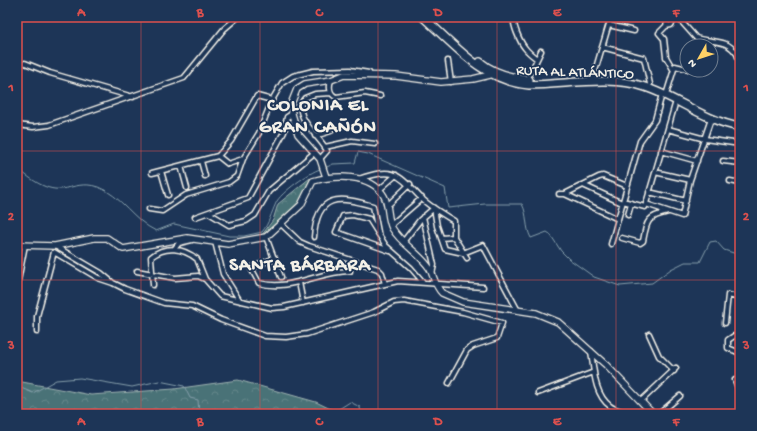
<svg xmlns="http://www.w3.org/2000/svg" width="757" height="431" font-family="'Gochi Hand',sans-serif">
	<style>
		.forest { fill: url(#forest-crowns); stroke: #9eb2b0 }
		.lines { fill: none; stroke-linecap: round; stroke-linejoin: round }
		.stream { stroke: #869fab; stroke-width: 1 }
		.street-casing { stroke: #f4f1e8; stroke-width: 7 }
		.secondary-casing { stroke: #f4f1e8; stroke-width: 8 }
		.highway-casing { stroke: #f4f1e8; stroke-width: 10 }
		.street { stroke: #1d3557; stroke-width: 4 }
		.secondary { stroke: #1d3557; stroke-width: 5.5 }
		.highway { stroke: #1d3557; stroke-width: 7 }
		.grid { fill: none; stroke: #dc504e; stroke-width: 1; stroke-opacity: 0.55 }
		.labels { text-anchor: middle; stroke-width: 3.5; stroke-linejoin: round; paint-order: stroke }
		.street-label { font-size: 15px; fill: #f4f1e8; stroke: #1d3557 }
		.district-label { font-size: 19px; font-weight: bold; letter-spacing: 1px; fill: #f4f1e8; stroke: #1d3557 }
		.neatline { fill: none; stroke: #dc504e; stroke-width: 1.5 }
		.grid-label { font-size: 13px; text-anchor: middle; font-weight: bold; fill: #dc504e }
	</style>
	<defs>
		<pattern id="forest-crowns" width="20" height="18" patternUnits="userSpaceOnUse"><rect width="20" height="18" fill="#497277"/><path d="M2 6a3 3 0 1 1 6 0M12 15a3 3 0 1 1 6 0" fill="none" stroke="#64878a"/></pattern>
	</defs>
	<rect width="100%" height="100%" fill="#1d3557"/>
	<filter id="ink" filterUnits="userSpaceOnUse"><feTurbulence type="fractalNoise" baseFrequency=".025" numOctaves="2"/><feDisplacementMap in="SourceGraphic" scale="8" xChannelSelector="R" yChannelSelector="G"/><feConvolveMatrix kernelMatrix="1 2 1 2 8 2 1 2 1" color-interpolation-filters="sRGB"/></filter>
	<g filter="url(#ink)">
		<path class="forest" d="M310 178 311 180 300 205 264 236 262 235 273 220 278 204Z
			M238 380 316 402 341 414H17V381L91 395 174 389Z"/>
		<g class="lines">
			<path class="stream" d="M17 168C28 177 45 191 61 189 75 187 83 182 98 187 121 195 134 221 156 231L174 224 229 236H244L262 232C269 223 271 214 276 203 280 193 310 172 320 169
				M325 168 333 164 355 163 358 152 368 154 445 188 448 208 485 204H522C528 215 525 227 531 238L547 232 550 234 561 251 569 259 594 277 620 286 652 283 671 269 685 262H700L710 242 716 241 724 250 740 255
				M17 381 21 388 33 393 56 380 80 378 132 387 159 381 184 386 190 398 198 400 199 414
				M331 414 350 402 360 407 361 414"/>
			<g class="street-casing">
				<path id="street" d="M514 17C512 24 520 42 525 48 528 52 533 56 537 59
					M669 17 666 26 659 33 664 39 666 57 673 69
					M609 25 634 31
					M666 26 671 25 675 19 680 20 696 38C713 43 726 38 737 54
					M740 42 737 54 740 63
					M602 47 644 58 650 84
					M448 61 451 82
					M25 63 50 73 133 97
					M593 78 611 17
					M331 80C329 86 329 94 336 97L365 93 380 96
					M527 80 541 51
					M667 92 675 66 687 69
					M17 125 33 127 49 125 184 78 224 29 238 17
					M668 129 705 139 740 144
					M315 136 331 131
					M325 147 352 141 375 144
					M661 151 697 161
					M218 156 228 164 243 159
					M320 159 327 151C322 138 289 115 305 98L315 94 331 93
					M201 161 205 176
					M723 161 740 163
					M181 166 187 188
					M161 171 168 195
					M655 172 690 180
					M152 173 218 156 231 141 257 96 272 100
					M359 179C394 167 397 173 421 198 430 207 443 214 454 221V237L467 258
					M730 181 740 183
					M583 185 622 203
					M379 190 396 175
					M649 192 686 201
					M559 194H565L618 219
					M565 194 599 177 603 176 627 186
					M623 201 645 207 676 101
					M646 204 682 216 690 180 711 119
					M387 206 410 184
					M149 209 162 211 186 195 229 182 237 176 243 159 259 133 272 100 282 83 293 76 313 71 350 70 369 73
					M209 213 229 225 246 221 255 215 269 191 314 153
					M628 215 631 204
					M195 217 248 198 284 132 287 117 292 114
					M423 217 434 265 432 274
					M281 224 300 242 309 246 378 269 382 273 385 284
					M391 225 422 198
					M266 237 281 277
					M314 237C317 193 339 196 373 206L378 232
					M441 238 454 237
					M622 238 640 243 643 241C647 220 647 217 668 212
					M215 242 223 274 240 301
					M403 242 420 220 434 208 437 226 445 249 463 253 483 245 517 309
					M611 244 640 141 655 120 662 94
					M55 246 101 273 113 283 125 289 164 303 192 306 221 320 265 336 286 337 307 334 374 312 394 302 404 301 463 312 502 323 497 338 473 346 467 350 449 383
					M175 248 179 243 192 240
					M390 251 336 232 343 216 353 215 369 219 386 246 411 268 423 282
					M275 258 251 268 259 283C290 292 319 271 350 271
					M137 271 175 278 198 276 205 279 220 296 272 308 284 307 398 281 483 287
					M299 282 303 303
					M153 285 151 257C166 245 183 248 197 259L205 279
					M17 286 25 245
					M725 323 728 295 740 298
					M37 332V316L54 252 98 278 113 283
					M649 334 659 356 674 371
					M739 336H734L728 340V348L740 353
					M591 351C594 370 594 394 610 406 615 410 622 411 628 414
					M735 380 740 393
					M538 393 594 372
					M641 401 676 368
					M659 414 680 396"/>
			</g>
			<g class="secondary-casing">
				<path id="secondary" d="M326 177 320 159 298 134 292 114 291 104 297 89 305 84 331 80 344 75 396 76 441 82 473 79 490 75
					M17 245 55 246 94 238H107L123 249 187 238 228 244 266 237 301 205 313 181C334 175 371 173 384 196 389 205 387 218 392 228 402 245 420 253 430 269 434 277 435 286 442 293L463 302 536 313 558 322 606 365 653 414"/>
			</g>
			<g class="highway-casing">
				<path id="highway" d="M423 17C456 46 483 81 529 85 567 85 608 75 645 87 678 98 705 121 740 127
					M480 62C493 73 512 78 529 80"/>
			</g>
			<use href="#street" class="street"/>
			<use href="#secondary" class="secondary"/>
			<use href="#highway" class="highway"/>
		</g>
	</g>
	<path class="grid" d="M141 17V414M260 17V414M378 17V414M497 17V414M616 17V414M17 151H740M17 280H740"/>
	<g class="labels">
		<g class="street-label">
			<text transform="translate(575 71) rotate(2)" y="5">RUTA AL ATLÁNTICO</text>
		</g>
		<g class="district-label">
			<text x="318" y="110">COLONIA EL<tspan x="318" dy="22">GRAN CAÑÓN</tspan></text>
			<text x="300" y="270">SANTA BÁRBARA</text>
		</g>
	</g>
	<rect width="757" height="431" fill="none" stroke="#1d3557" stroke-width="44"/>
	<g transform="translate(699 58) rotate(231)"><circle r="19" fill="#1d3557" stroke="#738091"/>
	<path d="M0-3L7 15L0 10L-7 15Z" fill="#ffd166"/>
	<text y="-6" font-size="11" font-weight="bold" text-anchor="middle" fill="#f4f1e8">N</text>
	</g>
	<rect x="22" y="22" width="713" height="387" class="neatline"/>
	<g class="grid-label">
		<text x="81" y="16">A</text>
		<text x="200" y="16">B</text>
		<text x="319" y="16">C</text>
		<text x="438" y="16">D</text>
		<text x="557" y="16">E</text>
		<text x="676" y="16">F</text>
		<text x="11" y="91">1</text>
		<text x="746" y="91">1</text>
		<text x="11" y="220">2</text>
		<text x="746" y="220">2</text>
		<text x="11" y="349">3</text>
		<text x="746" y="349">3</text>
		<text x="81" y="425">A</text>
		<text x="200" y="425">B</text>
		<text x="319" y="425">C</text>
		<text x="438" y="425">D</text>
		<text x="557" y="425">E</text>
		<text x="676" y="425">F</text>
	</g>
</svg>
